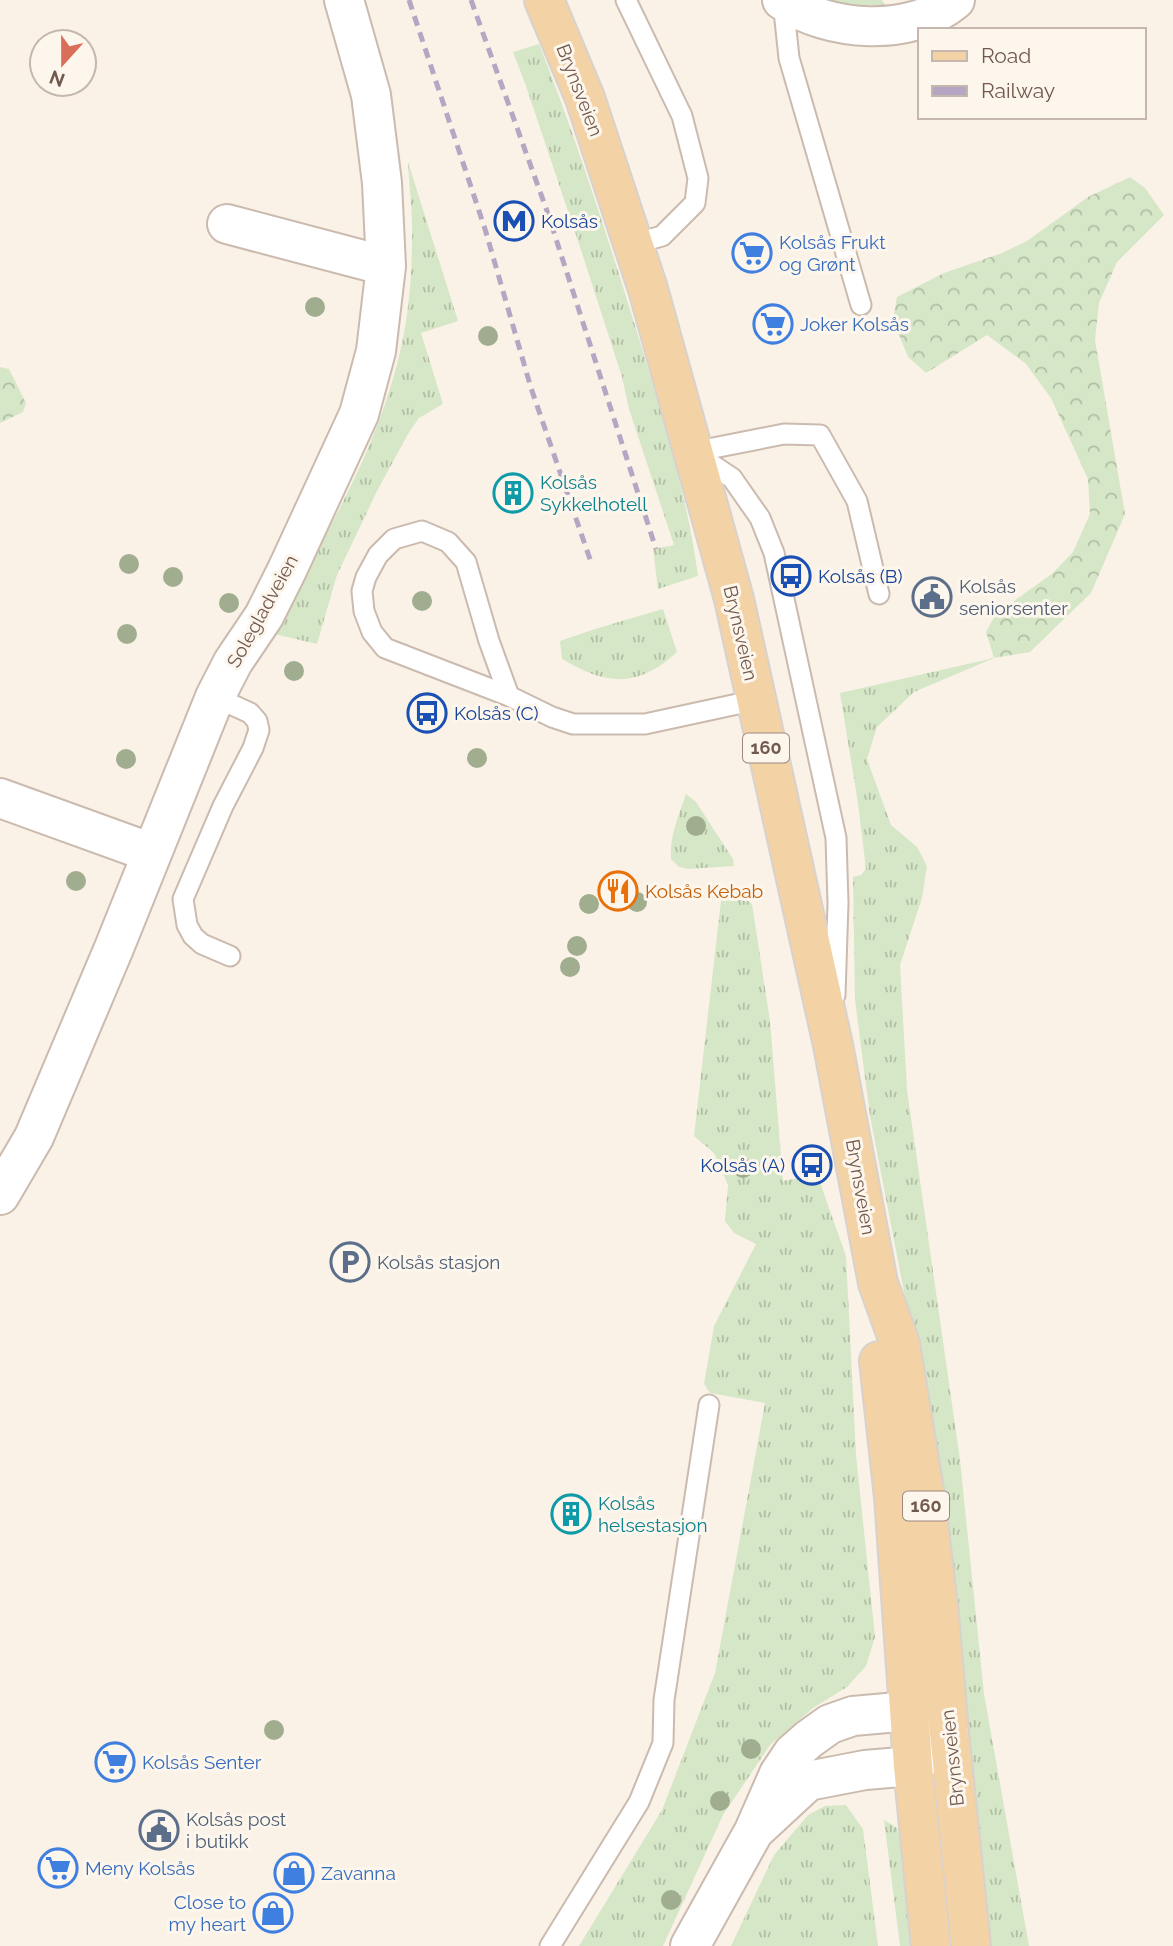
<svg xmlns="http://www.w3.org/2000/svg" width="1173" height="1946" font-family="Raleway,sans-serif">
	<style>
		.grass { fill: url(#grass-tufts) }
		.forest { fill: url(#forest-crowns) }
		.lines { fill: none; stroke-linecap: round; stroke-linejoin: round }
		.service-casing { stroke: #cbbaae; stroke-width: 23 }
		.minor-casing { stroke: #cbbaae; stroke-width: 42 }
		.primary-casing { stroke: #d8d1cd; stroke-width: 42 }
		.service { stroke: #fff; stroke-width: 19 }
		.minor { stroke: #fff; stroke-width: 38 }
		.primary { stroke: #f3d3a6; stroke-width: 38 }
		.rail { stroke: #b5a6c3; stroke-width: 5; stroke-dasharray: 10 7; stroke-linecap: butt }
		.tree { fill: #a0ae8f }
		.labels { text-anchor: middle; stroke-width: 6; stroke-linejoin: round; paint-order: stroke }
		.shield { fill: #fdf6ed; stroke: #9c887e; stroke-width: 2 }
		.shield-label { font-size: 18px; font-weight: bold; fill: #72594e }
		.street-label { font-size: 19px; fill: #72594e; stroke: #fdf6ed }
		.transit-label { font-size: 19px; fill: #164399; stroke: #fdf6ed; text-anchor: start }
		.shop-label { font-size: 19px; fill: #366cbe; stroke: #fdf6ed; text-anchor: start }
		.culture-label { font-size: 19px; fill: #0d838f; stroke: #fdf6ed; text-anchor: start }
		.service-label { font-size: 19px; fill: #4e5e75; stroke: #fdf6ed; text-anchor: start }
		.food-label { font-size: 19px; fill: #c56008; stroke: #fdf6ed; text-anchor: start }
	</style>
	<defs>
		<pattern id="grass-tufts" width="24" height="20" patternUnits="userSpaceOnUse" patternTransform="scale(1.75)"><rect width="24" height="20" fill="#d5e7c7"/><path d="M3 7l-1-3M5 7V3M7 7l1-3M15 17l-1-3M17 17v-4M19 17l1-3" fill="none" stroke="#b1bea4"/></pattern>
		<pattern id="forest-crowns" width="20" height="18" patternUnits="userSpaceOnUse" patternTransform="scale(1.75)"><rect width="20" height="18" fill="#d5e7c7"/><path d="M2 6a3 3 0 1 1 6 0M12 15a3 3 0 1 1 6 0" fill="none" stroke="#b1bea4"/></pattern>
	</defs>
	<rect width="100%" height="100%" fill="#faf2e7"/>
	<path class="grass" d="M539 44C576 138 607 235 637 332 661 412 687 493 698 576L658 589 653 549 674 545 629 409 622 377 582 253 526 86 513 52Z
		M408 162 458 321 421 333 443 404 419 418 408 434 377 491 337 575 317 644 270 633C324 539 384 441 404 333 410 301 412 268 412 237 413 212 409 187 408 162Z
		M663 609 677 652C638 688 607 686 562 659L560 641 595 629Z
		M994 658 914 692 877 727 867 759 891 825 917 847 927 866 922 898 900 965 907 1090 960 1460 984 1694 1029 1946H983L920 1375 870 1116 855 1000 853 877 861 875 866 869 858 803 840 693Z
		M686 794 696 802 733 859 734 866 688 869 679 867 671 859C669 837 679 815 686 794Z
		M722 892 740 895 752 904 770 1021 783 1181 817 1174 846 1256 856 1455 875 1637 866 1666 847 1687 813 1708 770 1745 723 1815 663 1946H579L662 1810 715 1673 765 1403 710 1393 704 1384 714 1326 756 1244 734 1233 725 1221 728 1185 714 1153 694 1136Z
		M846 1805 863 1829 878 1946H731L774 1855 808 1815 825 1806Z
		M884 1820 897 1828 904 1847 917 1946H900Z"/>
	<path class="forest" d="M793 0H882L885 5 795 6Z
		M1130 177 1145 188 1164 215 1117 262 1099 303 1095 340 1125 514 1091 593 1030 652 994 658 986 632 996 614 1053 573 1073 552 1090 514 1088 479 1051 398 1026 364 987 335 926 373 908 357 893 320 897 297 944 273 1002 253 1027 241 1088 197Z
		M0 367 9 369 26 403 23 412 0 423Z"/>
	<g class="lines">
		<g class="service-casing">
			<path id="service" d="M626 0 682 116 698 178 695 203 662 236 633 244
				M783 1 789 58 861 305
				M693 452 784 434 820 435 857 501 879 594
				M696 454 732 478 760 518 774 553 836 838 838 903 835 995
				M509 696 489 641 466 562 448 542 422 531 394 539 378 555 366 577 362 591 364 611 372 632 385 648 509 696 552 717 573 724H645L756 700
				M215 697 250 713 257 721 259 730 253 748 223 806 183 899 187 925 193 936 202 944 230 956
				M550 1946 639 1802 663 1743 664 1700 709 1405"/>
		</g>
		<g class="minor-casing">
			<path id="minor" d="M782 0C829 32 910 38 955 0
				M227 224 386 266
				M0 798 152 853
				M0 1195 34 1137 114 948 215 697 233 662 264 616 287 570 359 414 376 351 386 266 382 183 371 95 344 0
				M690 1946 754 1831 779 1774 793 1753 809 1739 830 1724 853 1716 909 1711 949 1733 913 1766 865 1770 808 1781 754 1831"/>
		</g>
		<g class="primary-casing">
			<path id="primary" d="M544 0 585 98 648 289 734 599 833 1045 878 1283 900 1344 925 1497 939 1615 949 1733 971 1946
				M879 1361 894 1497 913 1766 931 1946"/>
		</g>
		<use href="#service" class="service"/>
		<use href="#minor" class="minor"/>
		<use href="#primary" class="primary"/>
		<path class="rail" d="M409 0 485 229 531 388 592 565
			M471 0 547 211 656 549"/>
	</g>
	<g class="tree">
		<circle cx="315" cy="307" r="10"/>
		<circle cx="488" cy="336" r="10"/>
		<circle cx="129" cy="564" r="10"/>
		<circle cx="173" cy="577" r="10"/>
		<circle cx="422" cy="601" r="10"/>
		<circle cx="229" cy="603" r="10"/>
		<circle cx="127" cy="634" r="10"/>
		<circle cx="294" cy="671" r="10"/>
		<circle cx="477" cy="758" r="10"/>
		<circle cx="126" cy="759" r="10"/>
		<circle cx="696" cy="826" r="10"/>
		<circle cx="76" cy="881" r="10"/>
		<circle cx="637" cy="902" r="10"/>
		<circle cx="589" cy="904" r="10"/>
		<circle cx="577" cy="946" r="10"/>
		<circle cx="570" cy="967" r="10"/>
		<circle cx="743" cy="1168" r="10"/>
		<circle cx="274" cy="1730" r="10"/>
		<circle cx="751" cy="1749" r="10"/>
		<circle cx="720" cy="1801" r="10"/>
		<circle cx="671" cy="1900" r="10"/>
	</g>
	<defs>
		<g id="metro-ring" transform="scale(2.0125)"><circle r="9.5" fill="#fdf6ed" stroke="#1a4fb4" stroke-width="1.5"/><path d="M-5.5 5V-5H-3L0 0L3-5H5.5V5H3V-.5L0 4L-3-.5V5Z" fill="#1a4fb4"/></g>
		<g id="supermarket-ring" transform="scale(2.0125)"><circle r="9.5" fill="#fdf6ed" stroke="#3f7fe0" stroke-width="1.5"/><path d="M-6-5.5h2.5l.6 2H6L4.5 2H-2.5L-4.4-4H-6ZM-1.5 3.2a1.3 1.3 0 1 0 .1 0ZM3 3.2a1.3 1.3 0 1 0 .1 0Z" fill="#3f7fe0"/></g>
		<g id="building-ring" transform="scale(2.0125)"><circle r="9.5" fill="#fdf6ed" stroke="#0f9aa8" stroke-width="1.5"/><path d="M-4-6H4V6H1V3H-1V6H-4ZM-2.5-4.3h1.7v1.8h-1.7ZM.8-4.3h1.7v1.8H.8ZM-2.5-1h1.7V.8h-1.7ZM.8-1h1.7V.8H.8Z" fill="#0f9aa8"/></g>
		<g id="bus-ring" transform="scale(2.0125)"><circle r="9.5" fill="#fdf6ed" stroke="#1a4fb4" stroke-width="1.5"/><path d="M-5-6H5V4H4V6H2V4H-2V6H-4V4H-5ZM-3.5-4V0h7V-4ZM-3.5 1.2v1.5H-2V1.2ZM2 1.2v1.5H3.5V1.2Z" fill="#1a4fb4"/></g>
		<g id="civic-ring" transform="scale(2.0125)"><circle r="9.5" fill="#fdf6ed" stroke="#5c6f8a" stroke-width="1.5"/><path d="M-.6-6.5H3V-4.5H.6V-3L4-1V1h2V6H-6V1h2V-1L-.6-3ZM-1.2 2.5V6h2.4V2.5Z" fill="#5c6f8a"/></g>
		<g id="restaurant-ring" transform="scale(2.0125)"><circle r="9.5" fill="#fdf6ed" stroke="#e8710a" stroke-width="1.5"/><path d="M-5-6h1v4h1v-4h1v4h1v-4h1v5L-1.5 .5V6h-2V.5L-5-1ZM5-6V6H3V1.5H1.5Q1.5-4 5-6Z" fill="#e8710a"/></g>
		<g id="parking-ring" transform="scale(2.0125)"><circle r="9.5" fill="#fdf6ed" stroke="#5c6f8a" stroke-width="1.5"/><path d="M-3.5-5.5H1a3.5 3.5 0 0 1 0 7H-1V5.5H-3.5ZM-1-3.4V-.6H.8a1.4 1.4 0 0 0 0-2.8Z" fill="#5c6f8a"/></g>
		<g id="shop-ring" transform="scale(2.0125)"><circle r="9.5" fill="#fdf6ed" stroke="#3f7fe0" stroke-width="1.5"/><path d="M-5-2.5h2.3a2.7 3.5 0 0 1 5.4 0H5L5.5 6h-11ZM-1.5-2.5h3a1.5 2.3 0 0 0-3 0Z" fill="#3f7fe0"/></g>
	</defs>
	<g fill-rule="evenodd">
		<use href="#metro-ring" x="514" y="221"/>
		<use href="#supermarket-ring" x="752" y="253"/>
		<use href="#supermarket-ring" x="773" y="324"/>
		<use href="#building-ring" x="513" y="493"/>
		<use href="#bus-ring" x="791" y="576"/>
		<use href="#civic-ring" x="932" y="597"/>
		<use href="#bus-ring" x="427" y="713"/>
		<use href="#restaurant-ring" x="618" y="891"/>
		<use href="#bus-ring" x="812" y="1165"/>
		<use href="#parking-ring" x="350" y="1262"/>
		<use href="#building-ring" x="571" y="1514"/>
		<use href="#supermarket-ring" x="115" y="1762"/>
		<use href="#civic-ring" x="159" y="1830"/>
		<use href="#supermarket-ring" x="58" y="1868"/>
		<use href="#shop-ring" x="294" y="1873"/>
		<use href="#shop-ring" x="273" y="1913"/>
	</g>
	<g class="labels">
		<g class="shield">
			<rect x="743" y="733.5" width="46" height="29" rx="5"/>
			<rect x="903" y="1491.5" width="46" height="29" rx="5"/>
		</g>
		<g class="shield-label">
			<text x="766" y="754">160</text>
			<text x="926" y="1512">160</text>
		</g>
		<g class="street-label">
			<text transform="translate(580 90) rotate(69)" y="7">Brynsveien</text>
			<text transform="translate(262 611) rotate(-61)" y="7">Solegladveien</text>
			<text transform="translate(741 633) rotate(77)" y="7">Brynsveien</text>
			<text transform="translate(861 1187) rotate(80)" y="7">Brynsveien</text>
			<text transform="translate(952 1758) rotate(-96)" y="7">Brynsveien</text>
		</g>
		<g class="transit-label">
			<text x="541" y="228">Kolsås</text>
			<text x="818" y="583">Kolsås (B)</text>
			<text x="454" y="720">Kolsås (C)</text>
			<text x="785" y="1172" text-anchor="end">Kolsås (A)</text>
		</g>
		<g class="shop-label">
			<text x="779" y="249">Kolsås Frukt<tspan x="779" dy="22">og Grønt</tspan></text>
			<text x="800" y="331">Joker Kolsås</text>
			<text x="142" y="1769">Kolsås Senter</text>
			<text x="85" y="1875">Meny Kolsås</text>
			<text x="321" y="1880">Zavanna</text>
			<text x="246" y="1909" text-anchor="end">Close to<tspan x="246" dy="22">my heart</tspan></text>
		</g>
		<g class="culture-label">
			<text x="540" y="489">Kolsås<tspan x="540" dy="22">Sykkelhotell</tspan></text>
			<text x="598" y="1510">Kolsås<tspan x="598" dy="22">helsestasjon</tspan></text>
		</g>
		<g class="service-label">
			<text x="959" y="593">Kolsås<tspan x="959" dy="22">seniorsenter</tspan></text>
			<text x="377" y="1269">Kolsås stasjon</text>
			<text x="186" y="1826">Kolsås post<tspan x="186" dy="22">i butikk</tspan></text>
		</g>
		<g class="food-label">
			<text x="645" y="898">Kolsås Kebab</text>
		</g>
	</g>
	<rect x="918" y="28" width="228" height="91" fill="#fdf6ed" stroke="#c5b7ad" stroke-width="2"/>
	<rect x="932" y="51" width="35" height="10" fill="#f3d3a6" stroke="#c5b7ad" stroke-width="2"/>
	<text x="981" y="63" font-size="21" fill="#72594e">Road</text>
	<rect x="932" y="86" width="35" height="10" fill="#b5a6c3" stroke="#c5b7ad" stroke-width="2"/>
	<text x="981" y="98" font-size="21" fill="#72594e">Railway</text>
	<g transform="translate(63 63) rotate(201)"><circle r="33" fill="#fdf6ed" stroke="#c5b7ad" stroke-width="2"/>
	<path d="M0-5L12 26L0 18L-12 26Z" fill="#d96f58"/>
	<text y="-10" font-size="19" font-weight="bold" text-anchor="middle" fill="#72594e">N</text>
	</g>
</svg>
